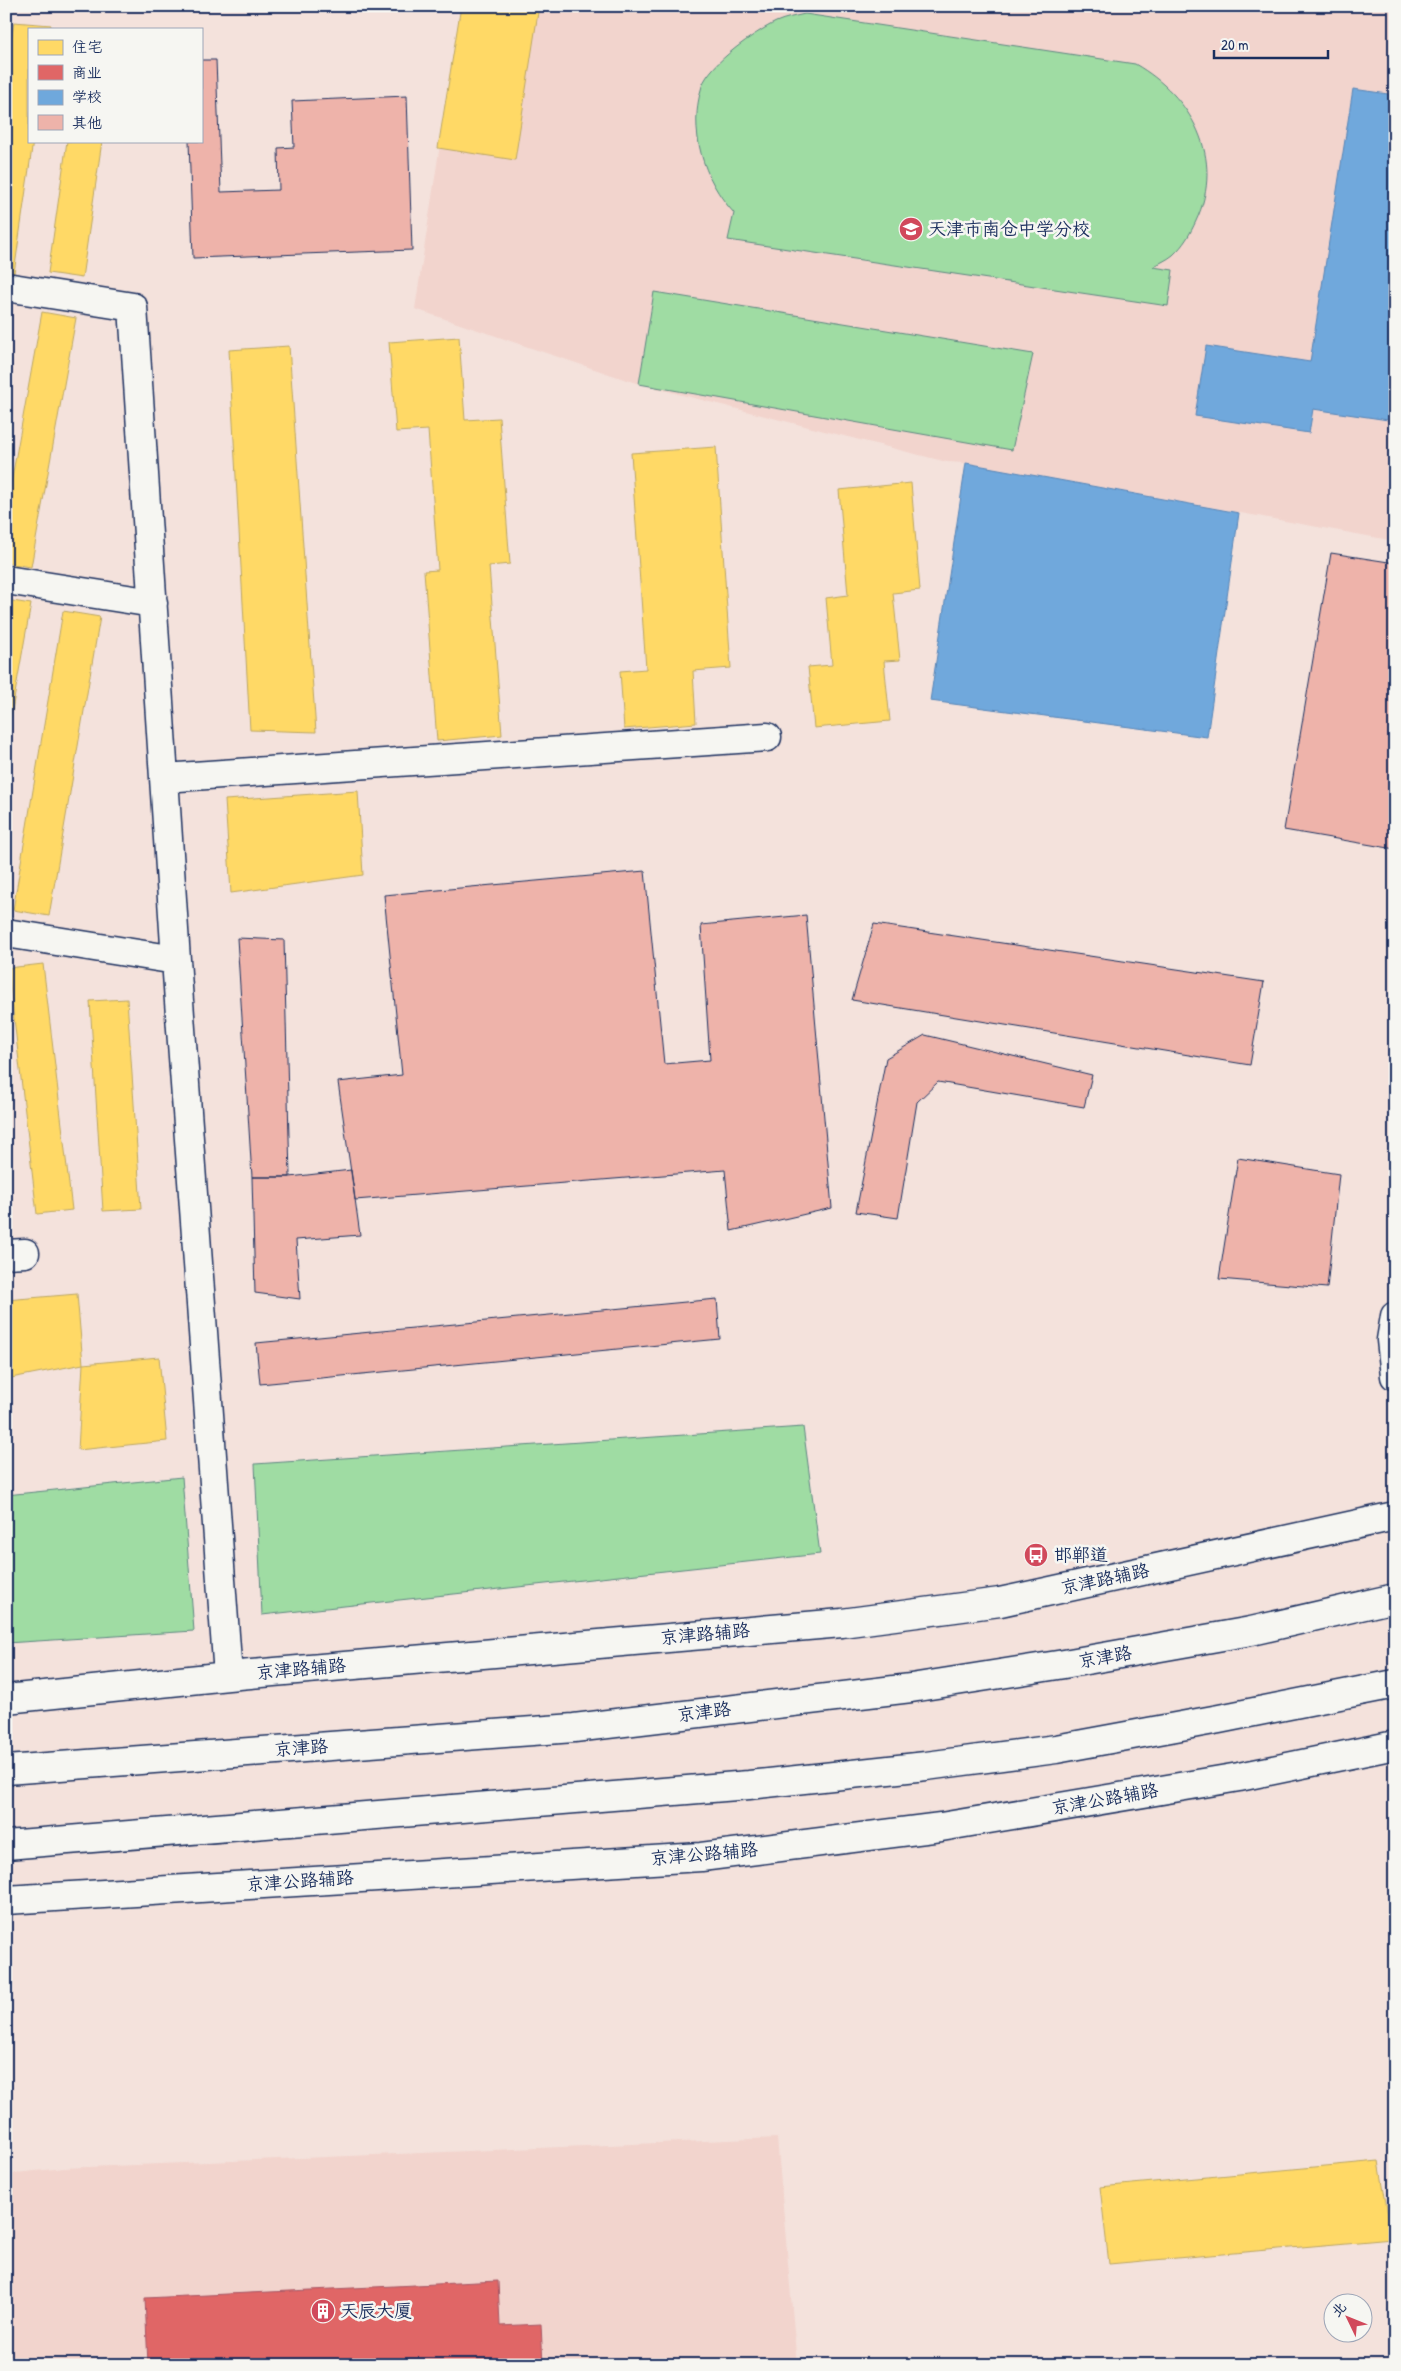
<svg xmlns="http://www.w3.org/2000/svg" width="1401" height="2371" font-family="'Patrick Hand','LXGW WenKai TC',sans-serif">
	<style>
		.built { fill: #f2d4cd }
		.green { fill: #9fdca3; stroke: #5d8680 }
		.homes { fill: #ffd966; stroke: #bba664 }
		.shops { fill: #e06666; stroke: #a55664 }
		.schools { fill: #6fa8dc; stroke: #5684b6 }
		.building { fill: #eeb3aa; stroke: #1b2f5e }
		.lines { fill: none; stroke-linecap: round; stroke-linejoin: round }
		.minor-casing { stroke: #1b2f5e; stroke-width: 31 }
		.major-casing { stroke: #1b2f5e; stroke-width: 31 }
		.minor { stroke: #f6f6f2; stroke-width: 28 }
		.major { stroke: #f6f6f2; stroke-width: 28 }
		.labels { text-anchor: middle; stroke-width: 5; stroke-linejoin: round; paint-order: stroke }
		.poi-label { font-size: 18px; fill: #1b2f5e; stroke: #f6f6f2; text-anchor: start }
		.street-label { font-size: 18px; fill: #1b2f5e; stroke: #f6f6f2 }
	</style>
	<rect width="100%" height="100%" fill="#f4e2dc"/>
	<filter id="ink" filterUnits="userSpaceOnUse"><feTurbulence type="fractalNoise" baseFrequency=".02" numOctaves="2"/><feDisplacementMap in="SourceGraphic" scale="10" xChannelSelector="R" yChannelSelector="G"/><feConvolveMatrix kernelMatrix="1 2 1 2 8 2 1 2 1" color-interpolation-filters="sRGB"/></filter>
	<g filter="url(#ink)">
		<path class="built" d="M461 6H1395V541L966 463 947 462 639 384 415 309Z
			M777 2138 797 2365H6V2174L64 2168Z"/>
		<path class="green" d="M805 14 1135 64C1191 96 1226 158 1196 221 1190 234 1184 245 1173 255 1167 260 1159 263 1153 267L1173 270 1168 306 728 240 734 213C703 179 688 131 702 86 710 63 755 32 776 22 785 18 796 16 805 14Z
			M654 292 1033 354 1012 450 639 384Z
			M803 1427 820 1554 262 1615 255 1464Z
			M182 1477 194 1631 6 1643V1495Z"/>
		<path class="homes" d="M461 6H539L515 160 438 148Z
			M14 22 51 25 50 29H29V141H33L14 273 6 272V70Z
			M67 141H102L82 278 48 273Z
			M42 312 76 318 31 567 6 563V511Z
			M459 337 465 420 499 418 510 564 489 566 502 735 437 741 424 571 438 570 428 430 396 432 389 342Z
			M289 346 316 732 250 730 229 350Z
			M716 447 731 668 693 671 696 723 624 729 620 671 646 669 631 453Z
			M911 483 920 590 893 593 900 660 884 661 890 721 814 728 808 667 832 665 826 598 848 595 839 490Z
			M6 600 31 604 6 744Z
			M63 611 100 617 49 916 13 910Z
			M358 791 363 875 231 893 225 800Z
			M43 964 72 1210 37 1214 8 968Z
			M127 999 141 1209 103 1211 90 1001Z
			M77 1294 83 1364 6 1379V1300Z
			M159 1357 167 1441 78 1450 83 1364Z
			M1379 2161 1392 2239 1109 2264 1100 2187Z"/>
		<path class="shops" d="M498 2281 500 2326 541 2324 543 2365H148L145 2298Z"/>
		<path class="schools" d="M1353 89 1395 95V421L1313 409 1309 433 1195 416 1206 346 1310 362Z
			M966 463 1239 513 1207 737 930 701Z"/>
		<path class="building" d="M201 60H216L221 192 279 190 278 148 294 147 292 101 407 96 412 250 193 258 189 141H201Z
			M1331 553 1395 563V849L1284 830Z
			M645 871 664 1064 710 1060 701 925 806 915 832 1208 731 1231 725 1170 355 1200 338 1082 402 1075 384 895Z
			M874 924 1264 982 1250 1065 852 1000Z
			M237 938 284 940 290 1177H252Z
			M925 1035 1092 1075 1084 1107 938 1082 917 1102 898 1218 856 1212 886 1058Z
			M1238 1158 1339 1174 1327 1288 1219 1279Z
			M351 1170 360 1235 296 1240 300 1299 255 1293 252 1177H290Z
			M717 1299 720 1339 260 1384 256 1343Z"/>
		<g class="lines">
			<g class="minor-casing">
				<path id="minor" d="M6 287 133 307 176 960 228 1676
					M6 580 153 603
					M164 778 767 737
					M6 933 176 960
					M6 1254 25 1253
					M1395 1316 1391 1340 1395 1376
					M6 1699 228 1676 842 1623 1000 1602 1395 1516
					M6 1900 701 1857 941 1827 1239 1777 1395 1745"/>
			</g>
			<g class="major-casing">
				<path id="major" d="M6 1770 574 1728 911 1688 1064 1664 1251 1631 1395 1598
					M6 1845 749 1785 926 1766 1056 1749 1219 1719 1395 1684"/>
			</g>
			<use href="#minor" class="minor"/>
			<use href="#major" class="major"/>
		</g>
	</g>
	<defs>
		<g id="school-disc" transform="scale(1.25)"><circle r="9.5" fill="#d1495b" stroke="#f6f6f2"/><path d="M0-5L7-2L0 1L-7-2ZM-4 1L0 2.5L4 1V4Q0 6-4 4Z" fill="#fff"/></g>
		<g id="bus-disc" transform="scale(1.25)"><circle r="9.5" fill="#d1495b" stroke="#f6f6f2"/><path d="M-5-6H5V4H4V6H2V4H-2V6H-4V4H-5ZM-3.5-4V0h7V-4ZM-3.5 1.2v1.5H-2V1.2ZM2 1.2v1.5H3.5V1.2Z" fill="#fff"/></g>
		<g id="building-disc" transform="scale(1.25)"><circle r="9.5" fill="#d1495b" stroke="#f6f6f2"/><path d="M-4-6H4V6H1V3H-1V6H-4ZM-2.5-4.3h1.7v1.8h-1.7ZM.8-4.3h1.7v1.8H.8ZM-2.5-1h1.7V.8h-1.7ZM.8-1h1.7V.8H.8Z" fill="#fff"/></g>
	</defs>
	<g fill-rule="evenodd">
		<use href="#school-disc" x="911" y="229"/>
		<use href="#bus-disc" x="1036" y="1555"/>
		<use href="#building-disc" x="323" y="2311"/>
	</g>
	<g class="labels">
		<g class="poi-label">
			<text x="928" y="235">天津市南仓中学分校</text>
			<text x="1054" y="1561">邯郸道</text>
			<text x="340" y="2317">天辰大厦</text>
		</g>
		<g class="street-label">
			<text transform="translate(1105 1579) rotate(-12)" y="6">京津路辅路</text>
			<text transform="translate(705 1634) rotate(-5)" y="6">京津路辅路</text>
			<text transform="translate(1105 1657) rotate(-10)" y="6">京津路</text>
			<text transform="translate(301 1669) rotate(-5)" y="6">京津路辅路</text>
			<text transform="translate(704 1712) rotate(-7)" y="6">京津路</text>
			<text transform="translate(301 1748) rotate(-4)" y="6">京津路</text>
			<text transform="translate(1105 1799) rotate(-10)" y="6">京津公路辅路</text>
			<text transform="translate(704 1854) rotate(-5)" y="6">京津公路辅路</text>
			<text transform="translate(300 1881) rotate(-4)" y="6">京津公路辅路</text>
		</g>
	</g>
	<rect width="1401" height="2371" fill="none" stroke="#f6f6f2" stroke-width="25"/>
	<rect x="12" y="12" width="1376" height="2346" fill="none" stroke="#1b2f5e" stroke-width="2" filter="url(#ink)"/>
	<rect x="28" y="28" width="175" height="115" fill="#f6f6f2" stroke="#9ea6b7"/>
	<rect x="38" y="40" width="25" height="15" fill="#ffd966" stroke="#9ea6b7"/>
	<text x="72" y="52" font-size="15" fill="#1b2f5e">住宅</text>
	<rect x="38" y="65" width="25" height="15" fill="#e06666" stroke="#9ea6b7"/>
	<text x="72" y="78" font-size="15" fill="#1b2f5e">商业</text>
	<rect x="38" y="90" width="25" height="15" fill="#6fa8dc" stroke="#9ea6b7"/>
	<text x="72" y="102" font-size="15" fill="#1b2f5e">学校</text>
	<rect x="38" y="115" width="25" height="15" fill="#eeb3aa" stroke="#9ea6b7"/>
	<text x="72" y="128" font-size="15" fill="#1b2f5e">其他</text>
	<g transform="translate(1348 2318) rotate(313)"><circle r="24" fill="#f6f6f2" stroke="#9ea6b7"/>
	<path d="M0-4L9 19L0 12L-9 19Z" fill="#d1495b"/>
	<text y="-8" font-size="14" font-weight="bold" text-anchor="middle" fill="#1b2f5e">北</text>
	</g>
	<path d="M1214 50v8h114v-8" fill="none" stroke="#1b2f5e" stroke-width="2.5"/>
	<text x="1221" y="50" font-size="15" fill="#1b2f5e" stroke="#f6f6f2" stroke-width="4" paint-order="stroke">20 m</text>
</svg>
